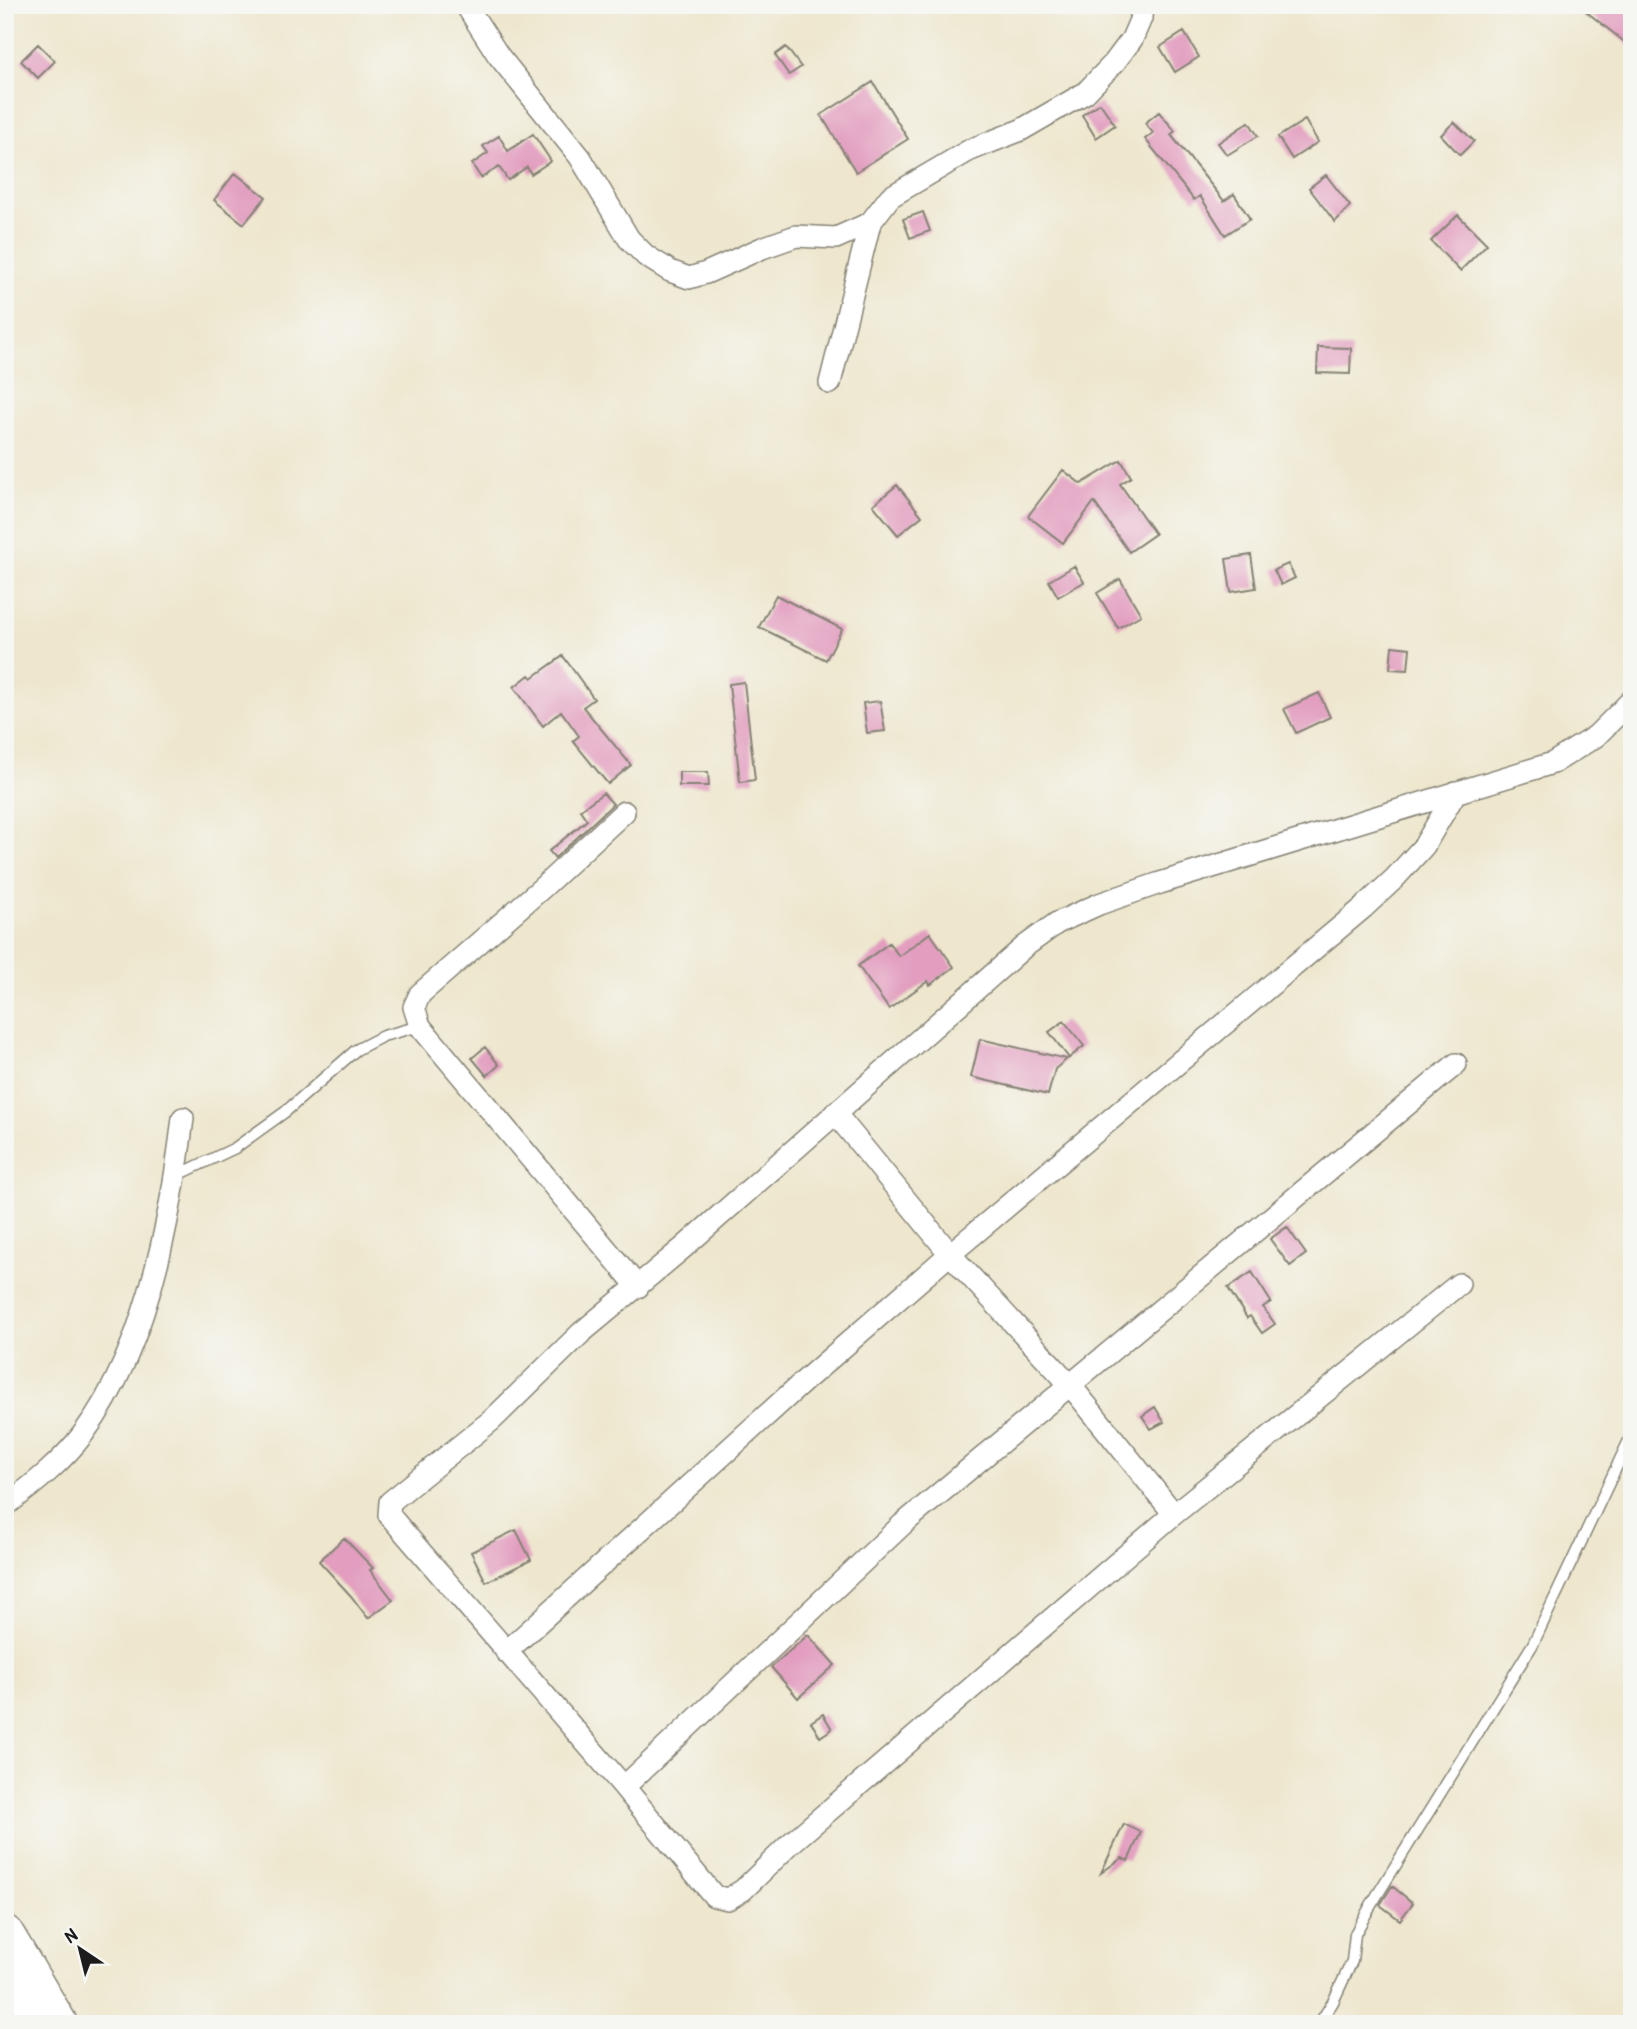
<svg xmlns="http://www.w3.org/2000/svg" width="1637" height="2029" font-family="'Patrick Hand',sans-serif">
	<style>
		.building { fill: #e29dbf }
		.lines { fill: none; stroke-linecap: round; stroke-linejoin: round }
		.lane-casing { stroke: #858275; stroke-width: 13 }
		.street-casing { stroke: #858275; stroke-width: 24 }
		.highway-casing { stroke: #858275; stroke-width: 41 }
		.lane { stroke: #fff; stroke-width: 10 }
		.street { stroke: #fff; stroke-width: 21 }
		.highway { stroke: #fff; stroke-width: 38 }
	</style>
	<rect width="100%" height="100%" fill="#f6f6f2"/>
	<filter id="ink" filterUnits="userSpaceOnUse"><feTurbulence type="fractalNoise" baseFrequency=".0143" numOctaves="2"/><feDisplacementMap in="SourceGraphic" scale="14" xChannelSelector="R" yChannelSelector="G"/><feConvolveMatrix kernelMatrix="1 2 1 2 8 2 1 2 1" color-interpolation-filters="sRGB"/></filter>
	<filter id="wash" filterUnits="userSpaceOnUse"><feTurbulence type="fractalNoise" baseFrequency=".00686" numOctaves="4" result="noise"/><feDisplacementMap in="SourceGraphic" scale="28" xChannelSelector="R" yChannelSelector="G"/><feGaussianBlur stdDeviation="1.57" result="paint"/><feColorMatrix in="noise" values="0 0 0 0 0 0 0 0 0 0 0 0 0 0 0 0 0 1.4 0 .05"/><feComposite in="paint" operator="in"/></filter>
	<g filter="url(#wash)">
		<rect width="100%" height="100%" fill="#eee7ce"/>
		<g id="blocks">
			<path class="building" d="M1578 5H1632V48Z
				M1184 32 1199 57 1175 72 1160 47Z
				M38 44 55 61 38 78 21 61Z
				M786 47 801 67 789 75 775 55Z
				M873 82 908 139 856 172 821 115Z
				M1100 103 1115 125 1096 138 1082 115Z
				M1159 112 1175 131 1171 135 1224 201 1234 194 1250 219 1225 235 1200 196 1194 200 1145 139 1153 133 1145 123Z
				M1305 120 1318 142 1292 159 1278 137Z
				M1249 122 1258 136 1227 155 1218 143Z
				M1454 122 1474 141 1460 155 1441 135Z
				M533 134 551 161 531 174 527 167 508 180 499 167 481 178 472 164 488 153 483 146 499 136 508 151Z
				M235 173 266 197 244 224 214 200Z
				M1326 175 1350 206 1335 222 1309 188Z
				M923 212 930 231 910 238 903 219Z
				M1458 215 1487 244 1460 271 1431 241Z
				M1318 347 1351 348 1350 374 1317 373Z
				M1121 460 1131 477 1120 484 1155 534 1129 552 1094 502 1063 543 1028 516 1063 470 1081 484Z
				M897 485 922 516 898 535 873 505Z
				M1251 555 1256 588 1231 592 1226 559Z
				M1288 564 1295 578 1281 585 1274 570Z
				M1074 566 1084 582 1058 597 1049 581Z
				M1120 579 1141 615 1118 628 1097 593Z
				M776 595 842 629 826 660 759 627Z
				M1392 646 1410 648 1408 670 1390 669Z
				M563 656 594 699 583 707 631 765 608 784 573 741 579 736 561 711 543 726 514 687 529 675 532 678Z
				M744 682 755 780 740 782 729 684Z
				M1319 693 1330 717 1296 733 1284 709Z
				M880 701 885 731 867 733 863 703Z
				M679 772H708L709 786H679Z
				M603 793 613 804 555 858 549 851 587 820 580 810Z
				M930 933 954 967 930 985 928 981 889 1009 858 966 889 943 899 956Z
				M1064 1021 1084 1046 1069 1058 1049 1032Z
				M980 1039 1067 1059 1055 1069 1048 1095 971 1077Z
				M485 1047 499 1065 487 1076 472 1058Z
				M1287 1227 1306 1254 1290 1266 1270 1239Z
				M1252 1272 1271 1302 1263 1307 1275 1324 1262 1333 1250 1316 1247 1318 1228 1288Z
				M1155 1407 1164 1422 1151 1429 1142 1416Z
				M516 1530 531 1560 486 1582 471 1552Z
				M344 1538 373 1568 370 1570 393 1600 368 1618 351 1596 319 1561Z
				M808 1635 835 1665 798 1698 771 1667Z
				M823 1714 832 1729 820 1737 811 1722Z
				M1124 1824 1141 1832 1128 1861 1122 1858 1101 1873Z
				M1392 1886 1413 1903 1400 1920 1380 1905Z"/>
		</g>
	</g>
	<g filter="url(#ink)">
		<use href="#blocks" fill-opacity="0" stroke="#858275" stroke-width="2"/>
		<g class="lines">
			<g class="lane-casing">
				<path id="lane" d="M176 1176 235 1148 285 1112 356 1050 383 1036 420 1026
					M1319 2024 1333 2002 1352 1961 1355 1934 1371 1905 1533 1644 1632 1434"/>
			</g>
			<g class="street-casing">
				<path id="street" d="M466 5 498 55 580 157 629 239 646 256 670 271 689 278 706 273 762 248 796 236 836 238 870 223
					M830 383 870 223 890 197 970 150 1021 130 1085 93 1114 63 1132 39 1141 18 1142 5
					M624 812 542 888 420 994 414 1007 420 1026 638 1287
					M835 1113 950 1254 1071 1386 1174 1514
					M1459 1284 1174 1514 790 1844 743 1890 728 1899 714 1896 624 1787 389 1515 390 1502 492 1420 581 1333 683 1248 1024 947 1057 923 1099 904 1160 883 1553 763 1596 736 1632 700
					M5 1506C33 1485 62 1462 83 1434 146 1351 171 1220 183 1118
					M506 1652 802 1383 950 1254 1363 908 1394 879 1424 846 1456 792
					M624 1787 903 1524 1456 1064"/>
			</g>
			<g class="highway-casing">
				<path id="highway" d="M5 1935 58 2024
					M5 1988 26 2024"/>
			</g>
			<use href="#lane" class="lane"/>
			<use href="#street" class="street"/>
			<use href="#highway" class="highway"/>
		</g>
	</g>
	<rect width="1637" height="2029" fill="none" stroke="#f6f6f2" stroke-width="28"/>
	<g transform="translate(80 1949) rotate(325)" stroke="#f6f6f2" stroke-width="5" paint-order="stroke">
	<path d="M0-5L12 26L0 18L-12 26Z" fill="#1c1c1c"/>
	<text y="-10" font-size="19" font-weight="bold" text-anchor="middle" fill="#1c1c1c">N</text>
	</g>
</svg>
